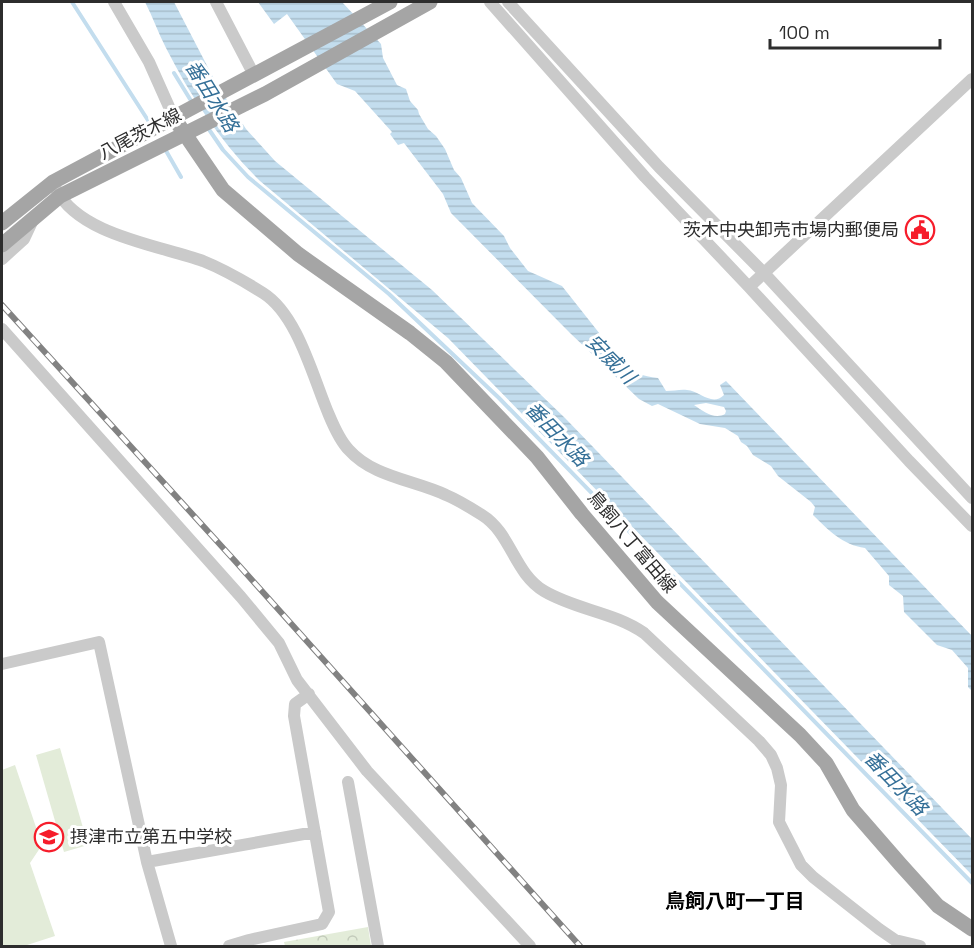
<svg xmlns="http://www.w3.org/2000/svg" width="974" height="948" font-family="'Space Grotesk','Noto Sans JP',sans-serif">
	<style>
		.grass { fill: #e3ecd9 }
		.forest { fill: url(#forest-crowns) }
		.water { fill: url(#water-rules); fill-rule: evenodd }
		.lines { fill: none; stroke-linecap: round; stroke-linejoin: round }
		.stream { stroke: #c3ddee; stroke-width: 4 }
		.minor { stroke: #cacaca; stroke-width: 12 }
		.major { stroke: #a5a5a5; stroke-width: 15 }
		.rail-casing { stroke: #828282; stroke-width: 6 }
		.rail { stroke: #fff; stroke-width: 4; stroke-dasharray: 11; stroke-linecap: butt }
		.labels { text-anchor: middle; stroke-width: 6; stroke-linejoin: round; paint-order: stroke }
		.street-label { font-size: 18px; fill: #2d2d2d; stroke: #fff }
		.poi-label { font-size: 18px; fill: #2d2d2d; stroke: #fff; text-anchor: end }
		.water-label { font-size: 20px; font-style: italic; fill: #346f97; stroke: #fff }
		.neighbourhood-label { font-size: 20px; font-weight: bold; fill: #000; stroke: #fff }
	</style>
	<defs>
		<pattern id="forest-crowns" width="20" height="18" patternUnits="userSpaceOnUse" patternTransform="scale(1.5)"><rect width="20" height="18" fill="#e3ecd9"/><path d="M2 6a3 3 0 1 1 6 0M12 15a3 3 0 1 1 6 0" fill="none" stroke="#c3cbbb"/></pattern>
		<pattern id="water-rules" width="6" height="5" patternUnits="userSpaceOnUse" patternTransform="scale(1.5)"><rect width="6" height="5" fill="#c3ddee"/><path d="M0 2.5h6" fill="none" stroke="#a8becc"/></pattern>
	</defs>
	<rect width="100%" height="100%" fill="#fff"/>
	<path class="grass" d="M60 748 88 845 64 852 36 755Z
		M15 765 42 845 30 863 55 936 24 946H2V770Z"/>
	<path class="forest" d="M368 927 371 946H285L284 942Z"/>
	<path class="water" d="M145 2H174L215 81 246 129 275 161 432 290 565 418 972 839V875L448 338 260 181C221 143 191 97 166 48 158 33 153 17 145 2Z
		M258 2H342L381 44 383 58 397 85 406 89 410 101 418 110 419 114 428 129 436 136 445 149 454 170 461 178 472 203 504 236 510 248 528 271 562 286 611 348C633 365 625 374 658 378L666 391C673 391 681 389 687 390 700 391 712 407 724 395L720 385 726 381 972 636V691L968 687V668L952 650 937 645 904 612 903 596 889 585V576L865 548C843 545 828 530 813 515L815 507 811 502 778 476 771 466 753 455 747 446 741 442 738 436 725 428 700 424 658 404 652 406 639 399 570 333 451 213 443 194 404 143 398 145 390 134 392 132 355 91 337 84 287 14 274 24ZM706 403 724 407 726 411 725 414C714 420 703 411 694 405Z"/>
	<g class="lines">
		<path class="stream" d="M72 2 151 125
			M174 73 193 104
			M208 128 223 150 248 177 389 294 499 398 972 883
			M165 149 181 177"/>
		<path class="minor" d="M114 2 149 62 174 118
			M216 2 254 75
			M490 2 645 177 749 287 909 461 972 526
			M508 2 659 167 764 273 972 498
			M56 189C79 235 158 245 203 261 223 269 244 281 263 293 298 315 313 378 329 415 334 427 340 441 349 450 373 477 414 480 446 495 458 500 471 508 482 515 511 533 514 573 544 591 576 610 614 612 644 633L759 741 771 755 777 768 781 785 779 822 801 865 813 877 879 929 895 940 920 946
			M2 259 24 239 32 222
			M749 287 972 79
			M2 329 241 597 279 643 297 680 367 771 530 946
			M2 664 99 642 147 862 171 946
			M348 782 378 946
			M147 862 315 832
			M229 946 249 940 322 924 329 912 294 716 295 704 309 694"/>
		<path class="major" d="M174 118 223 190 298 254 410 333 446 362 537 457 582 514 657 602 800 735 826 763 853 810 900 864 938 906 972 929
			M2 223 53 182 390 2
			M2 245 60 196 265 94 430 2"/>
		<g class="rail-casing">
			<path id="rail" d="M2 305 235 561 580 946"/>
		</g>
		<use href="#rail" class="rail"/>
	</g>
	<defs>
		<g id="civic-ring" transform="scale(1.5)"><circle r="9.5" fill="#fff" stroke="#f61d2b" stroke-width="1.5"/><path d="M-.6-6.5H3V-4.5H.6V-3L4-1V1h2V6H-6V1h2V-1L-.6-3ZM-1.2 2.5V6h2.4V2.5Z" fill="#f61d2b"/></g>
		<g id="school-ring" transform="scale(1.5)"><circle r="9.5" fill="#fff" stroke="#f61d2b" stroke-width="1.5"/><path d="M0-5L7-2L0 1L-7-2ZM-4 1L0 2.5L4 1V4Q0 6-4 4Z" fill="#f61d2b"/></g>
	</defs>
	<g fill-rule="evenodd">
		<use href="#civic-ring" x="920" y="230"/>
		<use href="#school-ring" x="49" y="837"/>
	</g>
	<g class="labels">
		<g class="street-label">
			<text transform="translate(140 134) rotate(-27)" y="6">八尾茨木線</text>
			<text transform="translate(632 542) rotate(50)" y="6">鳥飼八丁富田線</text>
		</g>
		<g class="poi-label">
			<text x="899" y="236">茨木中央卸売市場内郵便局</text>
			<text x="70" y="843" text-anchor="start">摂津市立第五中学校</text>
		</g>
		<g class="water-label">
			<text transform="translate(212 96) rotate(58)" y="7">番田水路</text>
			<text transform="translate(611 359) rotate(45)" y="7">安威川</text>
			<text transform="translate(557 434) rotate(46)" y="7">番田水路</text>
			<text transform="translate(896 783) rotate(46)" y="7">番田水路</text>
		</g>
		<g class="neighbourhood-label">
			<text x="735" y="908">鳥飼八町一丁目</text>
		</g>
	</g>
	<rect width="974" height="948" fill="none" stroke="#2d2d2d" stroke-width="6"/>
	<path d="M770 39v9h170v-9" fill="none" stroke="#2d2d2d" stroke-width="3"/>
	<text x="779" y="39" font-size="18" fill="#2d2d2d" stroke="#ffffff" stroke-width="4.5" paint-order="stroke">100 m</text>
</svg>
